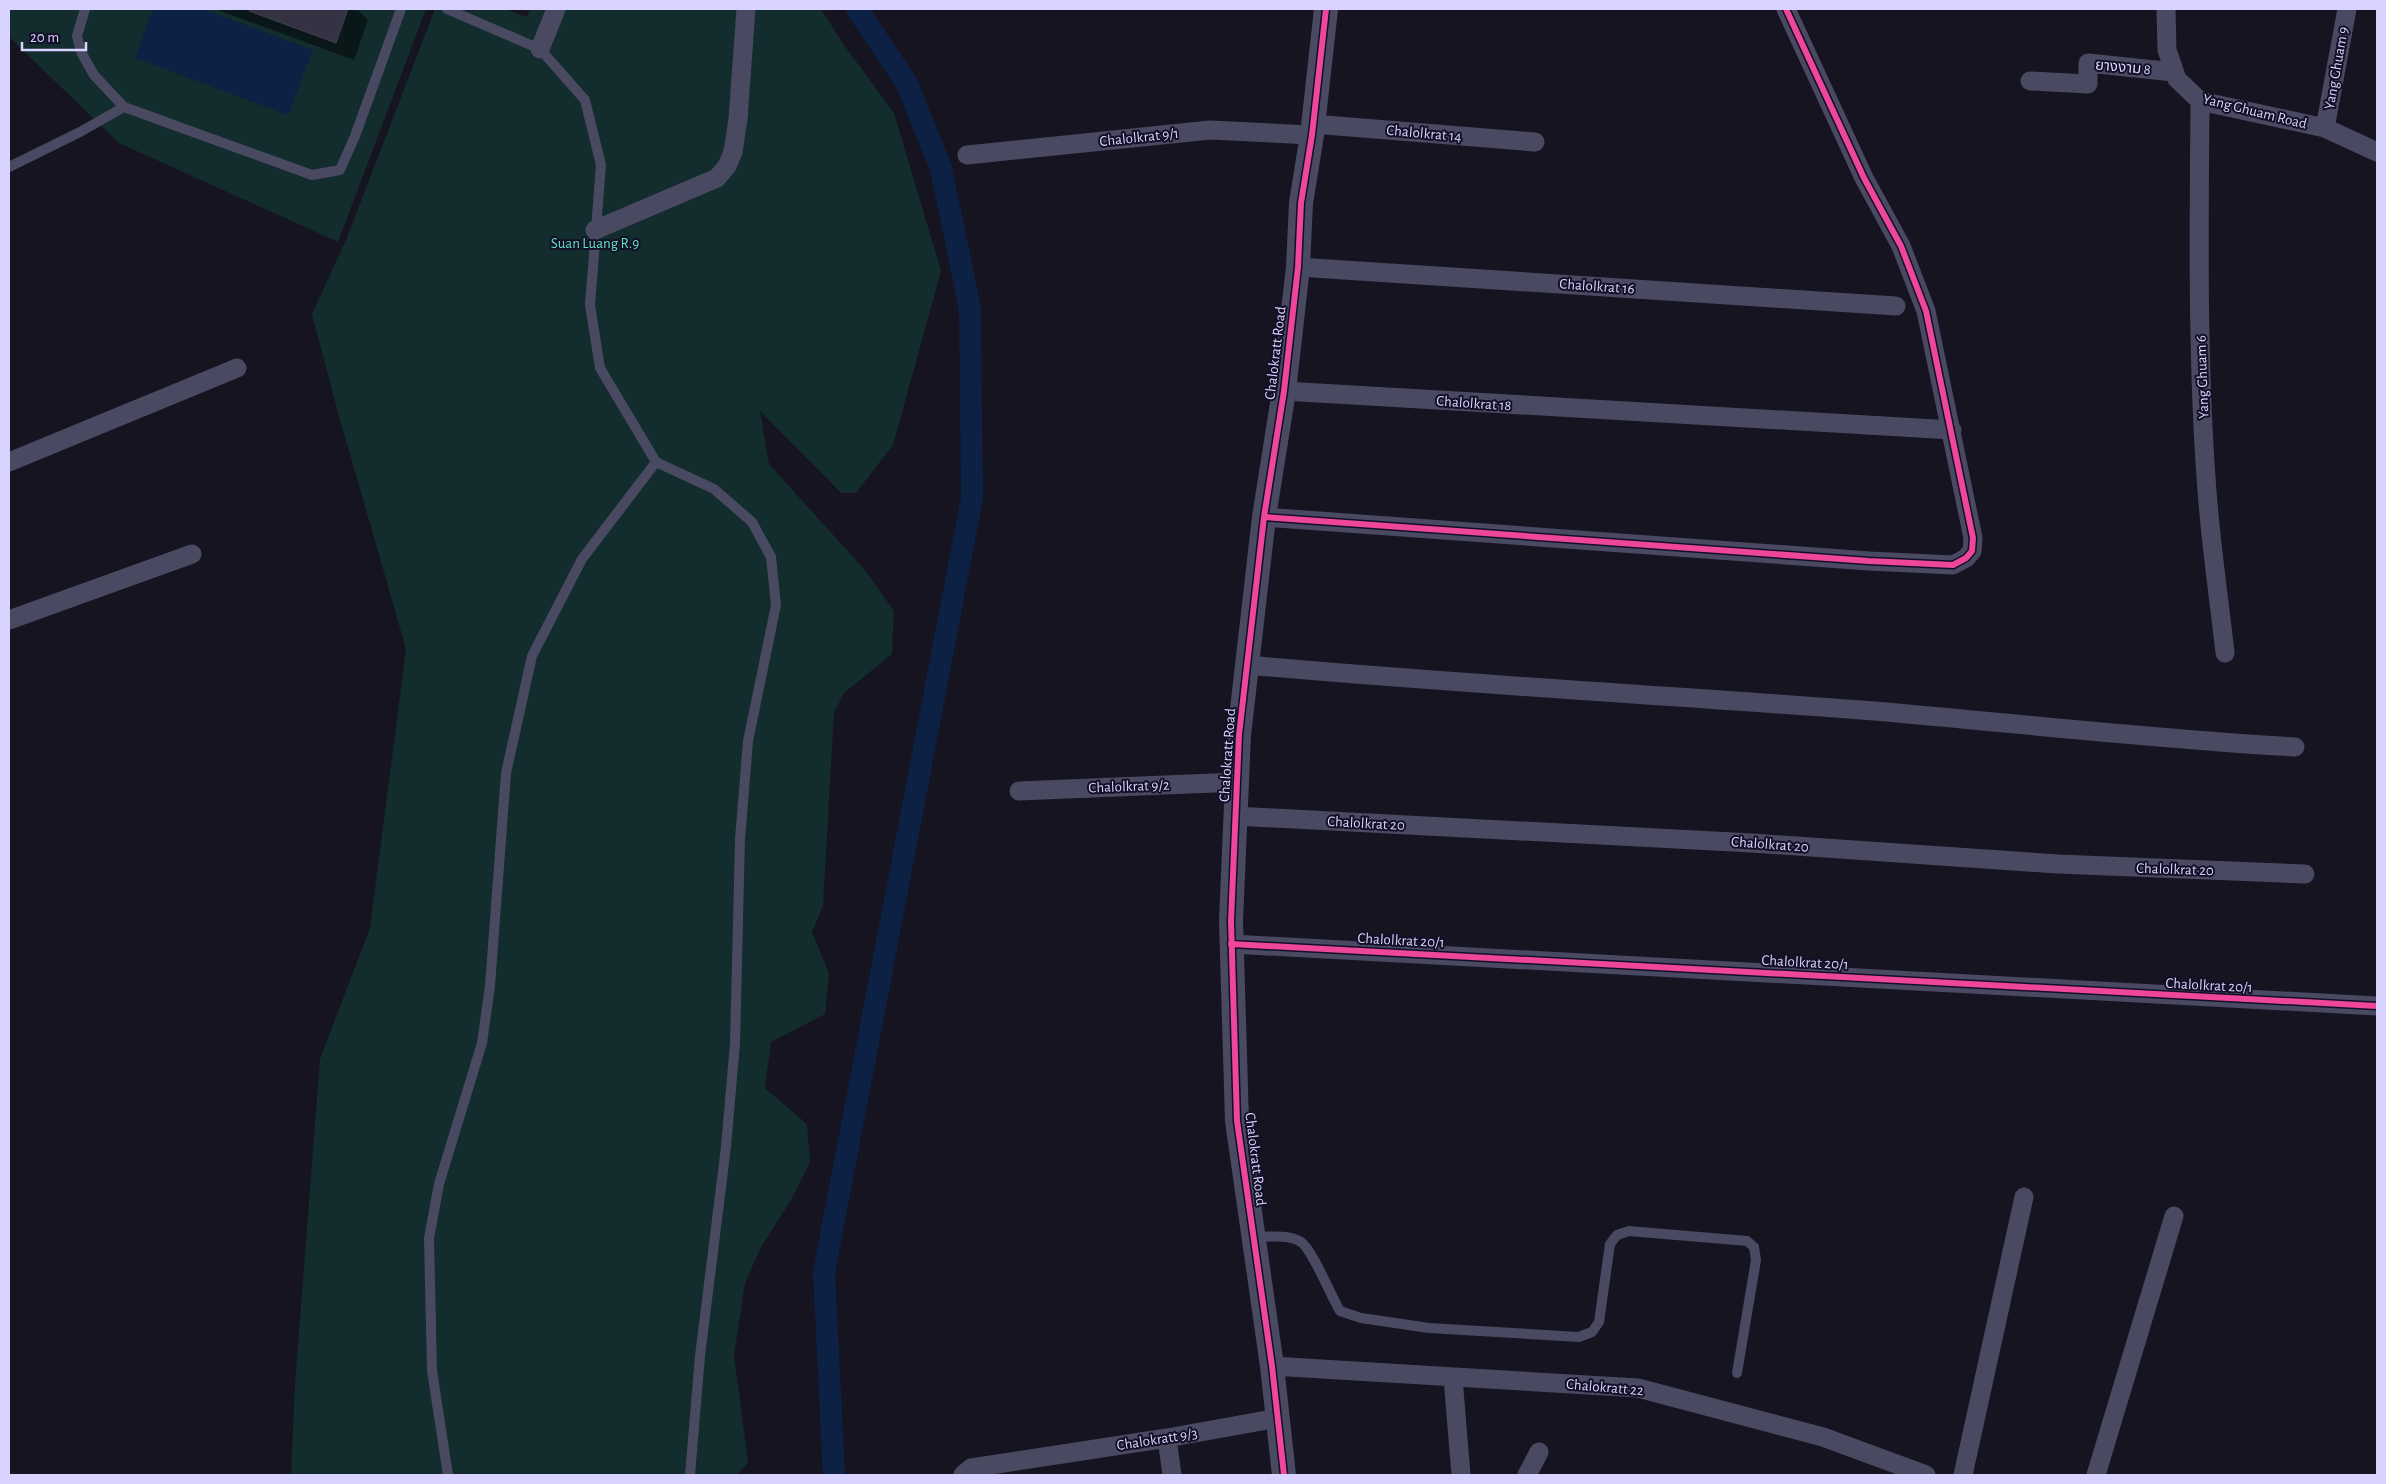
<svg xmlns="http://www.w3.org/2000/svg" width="2386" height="1484" font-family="'Alegreya Sans','Noto Sans Thai',sans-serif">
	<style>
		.green { fill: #132c2d }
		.water { fill: #0d2144 }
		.shadow { fill: #0007 }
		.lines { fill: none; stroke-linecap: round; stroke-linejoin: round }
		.canal { stroke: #0d2144; stroke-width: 22 }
		.building { fill: #343243; stroke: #433f54 }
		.service { stroke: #4a4962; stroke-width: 10 }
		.minor { stroke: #4a4962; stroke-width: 19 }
		.tertiary { stroke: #4a4962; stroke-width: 24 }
		.cycleway-casing { stroke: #130f26; stroke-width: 9 }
		.cycleway { stroke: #ed469a; stroke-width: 6 }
		.labels { text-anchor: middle; stroke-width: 4; stroke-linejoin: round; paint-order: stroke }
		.street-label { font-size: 15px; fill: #d9d4ff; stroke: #130f26 }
		.park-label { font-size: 15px; fill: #5fe0c0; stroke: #130f26 }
	</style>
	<rect width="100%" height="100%" fill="#161421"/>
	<path class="green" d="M9 9H426L338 242 119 143 9 37Z
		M435 9H505L527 17 530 9H821L844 45 894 113 941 271 893 445 856 493H841L760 411 769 464 865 570 894 611 892 654 845 692 834 712 823 906 812 932 829 973 825 1014 771 1042 765 1088 807 1124 810 1162 791 1200 761 1247 745 1283 734 1355 748 1462 737 1475H291L295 1384 320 1059 370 928 406 649 337 409 312 314 346 240Z"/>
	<path class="water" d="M153 9H203L313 50 288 115 135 58Z"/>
	<path class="shadow" d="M215 9H357L368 20 354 60Z"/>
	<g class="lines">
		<path class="canal" d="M834 1475 824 1272 972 498 970 309 941 168 906 82 857 9"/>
	</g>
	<path class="building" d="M249 9H348L336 43 249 11Z"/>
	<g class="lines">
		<path class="service" d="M85 9 77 36 81 52 94 75 124 107 312 175 340 170 355 136 401 9
			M447 9 540 49 585 100 601 165 590 305 600 368 656 462 714 489 752 522 771 557 776 605 748 741 740 839 735 1043 726 1147 700 1356 690 1475
			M9 167 80 132 124 107
			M1254 1237C1268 1237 1288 1234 1301 1242 1312 1249 1331 1296 1340 1311L1361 1318 1429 1328 1579 1337 1592 1332 1599 1322 1610 1244 1617 1235 1629 1231 1747 1241 1754 1247 1756 1260 1737 1373
			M448 1475 432 1371 429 1238 439 1184 482 1043 490 986 506 773 532 656 582 559 656 462"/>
		<path class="minor" d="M2166 9 2167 50 2177 79 2200 101 2325 128 2377 152
			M540 49 556 9
			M2030 81 2088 84V63L2174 72
			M2200 101C2199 231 2197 361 2207 491 2211 545 2219 599 2225 653
			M1313 124 1535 142
			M2325 128 2347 9
			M967 155 1210 130 1312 135
			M595 230 717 178 727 166 733 152 738 119 746 9
			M1298 267 1896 306
			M1284 391 1952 430
			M9 462 237 368
			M1264 517 1869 561 1953 565 1966 558 1972 551 1973 538 1926 311 1901 246 1864 178 1786 9
			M9 620 192 554
			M1247 665C1456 684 1665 695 1874 711 2014 723 2154 739 2295 747
			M1019 791 1238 782
			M1235 816 1752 843 2058 864 2305 874
			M1231 944 2377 1006
			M1272 1366 1638 1388 1823 1437 1926 1475
			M1453 1378 1461 1475
			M1167 1438 1172 1475
			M963 1475 971 1468 1167 1438 1278 1418
			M1527 1475 1539 1452
			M1963 1475 2024 1197
			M2096 1475 2174 1216"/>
		<path class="tertiary" d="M1284 1475 1272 1366 1237 1121 1231 921 1239 735 1264 517 1284 391 1298 267 1301 203 1312 135 1326 9"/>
		<g class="cycleway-casing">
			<path id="cycleway" d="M1264 517 1869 561 1953 565 1966 558 1972 551 1973 538 1926 311 1901 246 1864 178 1786 9
				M1231 944 2377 1006
				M1284 1475 1272 1366 1237 1121 1231 921 1239 735 1264 517 1284 391 1298 267 1301 203 1312 135 1326 9"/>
		</g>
		<use href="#cycleway" class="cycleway"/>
	</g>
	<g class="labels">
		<g class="street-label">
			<text transform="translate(2123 67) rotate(5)" y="5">ยางงาม 8</text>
			<text transform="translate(2336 68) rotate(-80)" y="5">Yang Ghuam 9</text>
			<text transform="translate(2255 111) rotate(14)" y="5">Yang Ghuam Road</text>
			<text transform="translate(1424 133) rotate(5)" y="5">Chalolkrat 14</text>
			<text transform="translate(1139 137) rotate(-6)" y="5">Chalolkrat 9/1</text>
			<text transform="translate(1597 286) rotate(4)" y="5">Chalolkrat 16</text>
			<text transform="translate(1275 353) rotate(-83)" y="5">Chalokratt Road</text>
			<text transform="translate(2202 377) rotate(-92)" y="5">Yang Ghuam 6</text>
			<text transform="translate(1474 403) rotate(4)" y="5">Chalolkrat 18</text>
			<text transform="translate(1227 755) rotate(-86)" y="5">Chalokratt Road</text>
			<text transform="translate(1129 786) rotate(-2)" y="5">Chalolkrat 9/2</text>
			<text transform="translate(1366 823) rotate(3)" y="5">Chalolkrat 20</text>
			<text transform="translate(1770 844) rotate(4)" y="5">Chalolkrat 20</text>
			<text transform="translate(2175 869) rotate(2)" y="5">Chalolkrat 20</text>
			<text transform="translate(1401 940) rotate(3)" y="5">Chalolkrat 20/1</text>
			<text transform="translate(1805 962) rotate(3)" y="5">Chalolkrat 20/1</text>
			<text transform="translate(2209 985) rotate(3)" y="5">Chalolkrat 20/1</text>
			<text transform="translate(1256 1159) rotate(83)" y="5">Chalokratt Road</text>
			<text transform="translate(1605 1387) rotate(5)" y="5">Chalokratt 22</text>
			<text transform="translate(1157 1439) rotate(-9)" y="5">Chalokratt 9/3</text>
		</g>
		<g class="park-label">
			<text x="595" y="248">Suan Luang R.9</text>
		</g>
	</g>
	<rect width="2386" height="1484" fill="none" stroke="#d9d4ff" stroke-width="20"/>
	<path d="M22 42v8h64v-8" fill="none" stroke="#d9d4ff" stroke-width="2.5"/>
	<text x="30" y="42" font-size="15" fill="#d9d4ff" stroke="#130f26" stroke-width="4" paint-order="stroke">20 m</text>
</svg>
